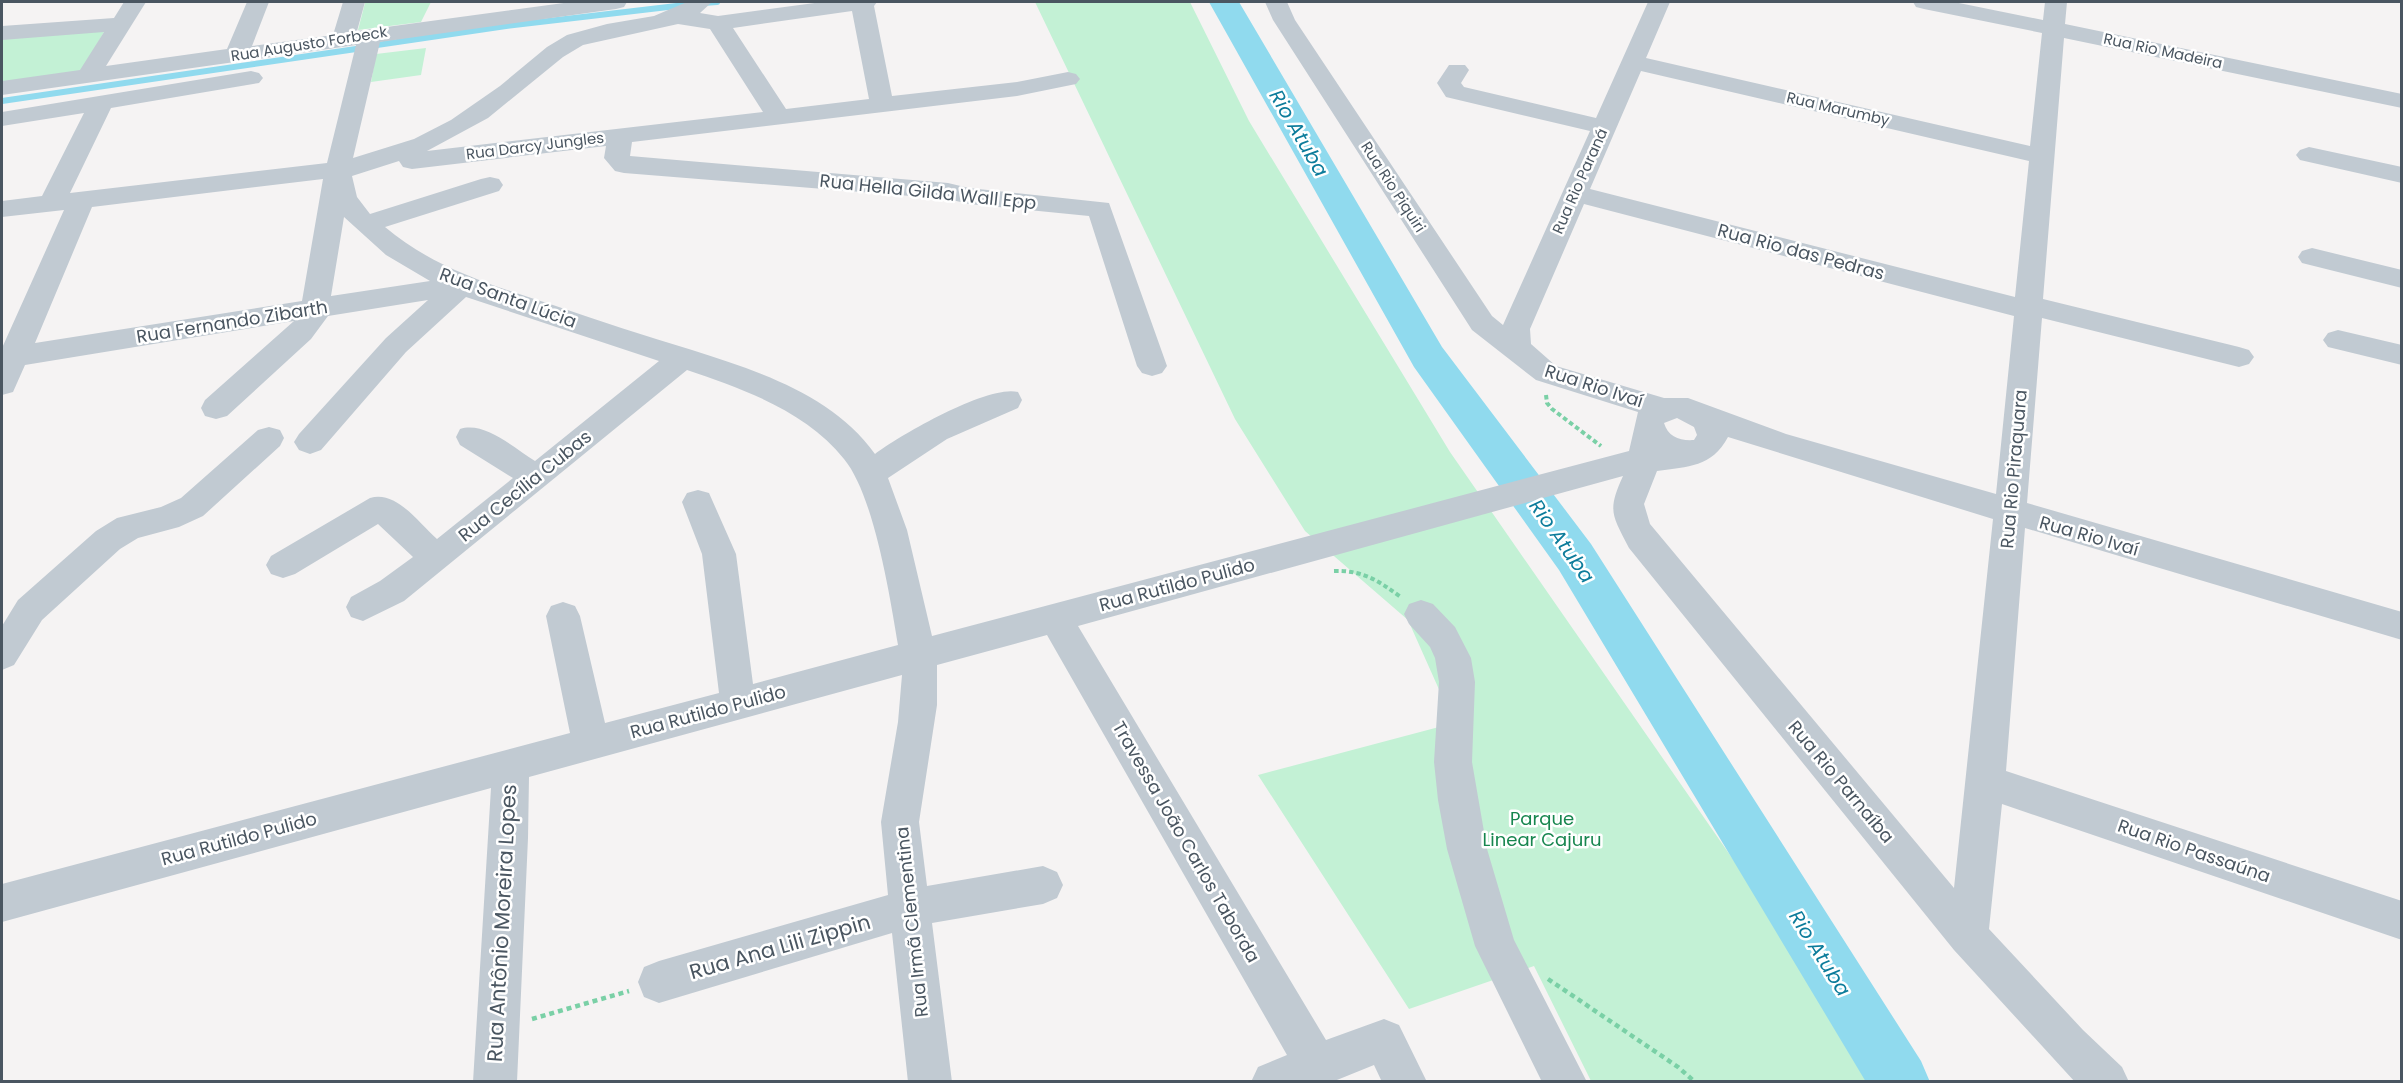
<svg xmlns="http://www.w3.org/2000/svg" width="2403" height="1083" font-family="Poppins,sans-serif">
	<style>
		.green { fill: #c3f1d5 }
		.lines { fill: none; stroke-linecap: round; stroke-linejoin: round }
		.stream { stroke: #90daee; stroke-width: 6 }
		.river { fill: #90daee; fill-rule: evenodd }
		.path-far1 { stroke: #7ad0a6; stroke-width: 4; stroke-dasharray: 4.5 3; stroke-linecap: butt }
		.path { stroke: #7ad0a6; stroke-width: 4.5; stroke-dasharray: 5 4; stroke-linecap: butt }
		.minor { fill: #c1cad2; fill-rule: evenodd }
		.labels { text-anchor: middle; stroke-width: 5; stroke-linejoin: round; paint-order: stroke }
		.far-street-label { font-size: 15px; fill: #4a5661; stroke: #fff }
		.street-label { font-size: 18px; fill: #4a5661; stroke: #fff }
		.park-label { font-size: 18px; fill: #17864f; stroke: #fff }
		.water-label { font-size: 20px; font-style: italic; fill: #0c7c9b; stroke: #fff }
		.near-street-label { font-size: 21px; fill: #4a5661; stroke: #fff }
	</style>
	<rect width="100%" height="100%" fill="#f5f3f3"/>
	<path class="green" d="M431 2 421 22 358 30 365 3Z
		M1035 2H1190L1249 121 1450 452 1887 1081H1591L1534 966 1409 1009 1258 775 1454 723 1408 620 1305 531 1235 419Z
		M107 27 80 73 2 85V36Z
		M426 48 421 75 371 82 376 54Z"/>
	<g class="lines">
		<path class="stream" d="M703 3 717 2
			M377 45 506 26 685 5
			M2 101 356 49"/>
		<path class="river" d="M1209 2H1239L1442 347 1591 544 1921 1061 1930 1082H1866L1559 570 1414 367Z"/>
		<path class="path-far1" d="M1546 395 1547 403 1552 409 1601 446
			M1334 571C1363 570 1379 581 1402 598"/>
		<path class="path" d="M1548 979 1678 1067 1695 1082
			M532 1019 629 991"/>
		<path class="minor" d="M124 2H146L106 66 227 49 247 2H269L252 46 333 35 343 2H365L357 31 571 2H627L624 7 616 9 380 42 353 158 414 139 451 120 500 86 547 47 567 35 607 24 654 16 687 2H712L700 13 718 16 822 2H877L874 6 892 96 1017 82 1068 72 1076 74 1080 79 1076 84 1017 96 632 142 630 156 948 183 969 188 1109 203 1167 366 1162 373 1152 376 1142 373 1137 366 1089 216 969 204 948 199 624 173 615 171 604 158 606 146 412 169 403 167 399 161 352 176 357 197 370 214 481 179 490 177 499 179 503 185 499 191 385 227C433 268 494 286 553 305 599 321 645 336 692 350 758 371 833 395 875 454 900 435 989 384 1018 392L1022 400 1018 408 947 439 888 478 907 530 932 636 1629 451 1638 412 1536 380 1472 330 1273 20 1265 2H1287L1295 20 1492 316 1503 325 1590 131 1446 97 1437 83 1449 65H1465L1469 70 1461 83 1464 87 1596 118 1648 2H1670L1646 58 2030 146 2042 33 1924 9 1916 7 1913 2H1954L2043 20 2045 2H2067L2065 24 2402 94V108L2064 38 2043 299 2239 347 2249 350 2254 357 2249 364 2239 367 2042 318 2027 503 2402 612V640L2025 528 2006 771 2402 901V940L2002 804 1989 929 2083 1030 2122 1067 2129 1082H2075L1954 950 1629 548C1612 515 1607 511 1623 476L1078 626 1326 1040 1384 1019 1399 1025 1427 1082H1382L1374 1065 1332 1082H1251L1258 1067 1287 1055 1047 635 937 665V705L919 822 927 886 1043 866 1057 872 1063 885 1057 898 1043 904 932 923 952 1082H908L892 933 659 1003 644 997 638 982 644 967 659 961 888 895 881 822 898 722 902 675 529 777 528 838 517 1082H473L491 788 2 922V884L570 733 546 616 551 606 563 602 575 606 580 616 605 723 719 693 702 554 682 502 687 493 698 490 709 493 736 554 753 684 898 645C890 597 874 495 844 459 806 411 743 389 687 370L404 601 363 621 351 617 346 607 351 597 380 581 413 557 378 524 295 574 283 578 271 574 266 565 271 556 370 498C396 490 418 522 437 539L513 478 460 445 456 437 460 429C485 421 514 448 535 461L659 361 466 297 406 352 321 450 310 454 299 450 294 442 299 434 386 338 428 300 328 316 311 339 227 416 216 419 205 416 201 408 205 400 294 321 25 365 13 392 2 395V348L64 210 2 217V201L42 196 84 113 2 126V112L251 71 259 73 263 78 259 83 111 108 70 193 327 163 356 45 2 95V81L80 70 104 32 2 40V26L114 18ZM852 11 869 99 786 109 733 28ZM678 24 710 29 763 112 427 151 488 118 563 57 583 45ZM1641 71 2029 161 2015 297 1590 189ZM323 179 302 301 35 343 92 207ZM1584 204 2014 316 1996 494 1786 434 1688 398H1664L1556 366 1531 344 1530 329ZM344 217 386 255 430 281 331 296ZM1677 418 1694 427 1697 435 1694 440C1680 441 1668 437 1664 423ZM1728 437 1993 519 1954 888 1650 524 1644 504 1657 471C1689 466 1711 468 1728 437Z
			M2309 147 2402 167V183L2300 160 2296 155 2300 150Z
			M2312 248 2402 270V288L2302 263 2298 257 2302 251Z
			M2338 330 2402 345V365L2328 347 2323 340 2328 333Z
			M269 427 280 430 284 438 280 446 203 516 179 527 138 538 120 549 42 620 14 665 2 670V626L18 600 96 531 117 518 161 507 181 498 258 430Z
			M1421 600 1433 604 1455 627 1471 658 1475 682 1472 762 1487 849 1514 940 1587 1082H1542L1475 946 1447 849 1438 800 1434 762 1439 682 1435 658 1430 647 1409 624 1404 614 1409 604Z"/>
	</g>
	<g class="labels">
		<g class="far-street-label">
			<text transform="translate(309 44) rotate(-9)" y="5">Rua Augusto Forbeck</text>
			<text transform="translate(2163 51) rotate(12)" y="5">Rua Rio Madeira</text>
			<text transform="translate(1838 109) rotate(13)" y="5">Rua Marumby</text>
			<text transform="translate(535 146) rotate(-7)" y="5">Rua Darcy Jungles</text>
			<text transform="translate(1580 181) rotate(-66)" y="5">Rua Rio Paraná</text>
			<text transform="translate(1393 187) rotate(57)" y="5">Rua Rio Piquiri</text>
		</g>
		<g class="street-label">
			<text transform="translate(928 192) rotate(6)" y="6">Rua Hella Gilda Wall Epp</text>
			<text transform="translate(1801 252) rotate(15)" y="6">Rua Rio das Pedras</text>
			<text transform="translate(508 298) rotate(20)" y="6">Rua Santa Lúcia</text>
			<text transform="translate(232 322) rotate(-9)" y="6">Rua Fernando Zibarth</text>
			<text transform="translate(1594 386) rotate(18)" y="6">Rua Rio Ivaí</text>
			<text transform="translate(2014 469) rotate(-85)" y="6">Rua Rio Piraquara</text>
			<text transform="translate(525 486) rotate(-39)" y="6">Rua Cecília Cubas</text>
			<text transform="translate(2089 536) rotate(16)" y="6">Rua Rio Ivaí</text>
			<text transform="translate(1177 585) rotate(-15)" y="6">Rua Rutildo Pulido</text>
			<text transform="translate(708 712) rotate(-15)" y="6">Rua Rutildo Pulido</text>
			<text transform="translate(1841 782) rotate(50)" y="6">Rua Rio Parnaíba</text>
			<text transform="translate(239 839) rotate(-15)" y="6">Rua Rutildo Pulido</text>
			<text transform="translate(1186 842) rotate(60)" y="6">Travessa João Carlos Taborda</text>
			<text transform="translate(2194 851) rotate(19)" y="6">Rua Rio Passaúna</text>
			<text transform="translate(912 922) rotate(-96)" y="6">Rua Irmã Clementina</text>
		</g>
		<g class="park-label">
			<text x="1542" y="825">Parque<tspan x="1542" dy="21">Linear Cajuru</tspan></text>
		</g>
		<g class="water-label">
			<text transform="translate(1299 133) rotate(60)" y="7">Rio Atuba</text>
			<text transform="translate(1562 541) rotate(55)" y="7">Rio Atuba</text>
			<text transform="translate(1820 953) rotate(58)" y="7">Rio Atuba</text>
		</g>
		<g class="near-street-label">
			<text transform="translate(502 923) rotate(-87)" y="7">Rua Antônio Moreira Lopes</text>
			<text transform="translate(780 947) rotate(-16)" y="7">Rua Ana Lili Zippin</text>
		</g>
	</g>
	<rect width="2403" height="1083" fill="none" stroke="#4a5661" stroke-width="6"/>
</svg>
